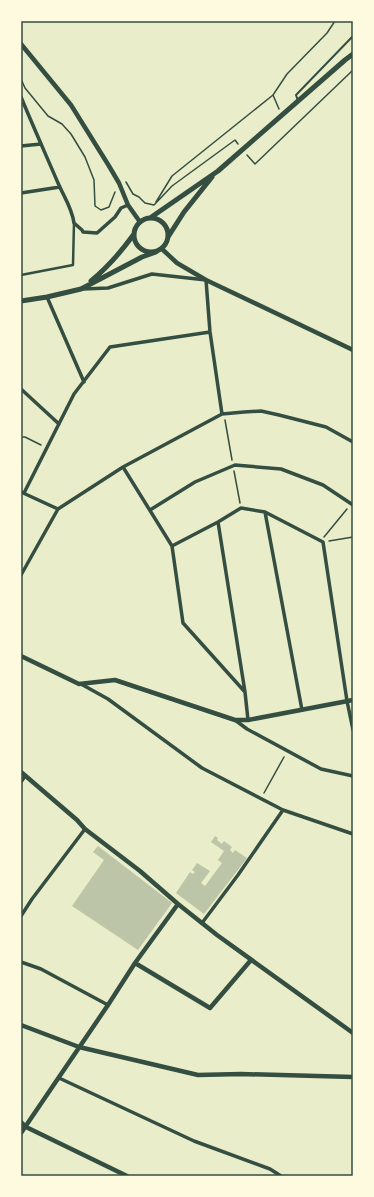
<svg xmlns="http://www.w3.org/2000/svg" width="374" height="1197" font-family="Barlow,sans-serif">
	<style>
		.building { fill: #bcc5a7 }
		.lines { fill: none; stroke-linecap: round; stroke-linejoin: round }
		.path { stroke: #344e41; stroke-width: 1.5 }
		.service { stroke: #344e41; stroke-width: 2 }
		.pedestrian { stroke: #344e41; stroke-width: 2.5 }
		.minor { stroke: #344e41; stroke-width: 3.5 }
		.tertiary { stroke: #344e41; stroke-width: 4.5 }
		.secondary { stroke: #344e41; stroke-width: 5 }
		.neatline { fill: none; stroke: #344e41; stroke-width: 1.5 }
	</style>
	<rect width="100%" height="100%" fill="#e9edc9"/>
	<path class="building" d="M215 836 218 838 217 840 222 844 224 841 232 847 230 850 233 853 235 850 247 858 204 914 176 893 190 872 193 874 195 872 192 870 197 863 210 871 201 883 205 886 222 863 218 860 224 851 211 842Z
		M98 846 172 903 138 950 72 906 104 860 93 852Z"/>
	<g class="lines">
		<path class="path" d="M21 79 25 88 48 116 62 124 71 134 85 157 94 180 95 206 101 210 109 207 115 192
			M279 109 273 95 287 74 327 33 335 21
			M247 155 255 164 353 70
			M126 182 133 194 139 197 145 203 154 205 172 186 235 140 238 144
			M156 202 172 176 273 95
			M225 420 232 460
			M21 437H25L41 445
			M234 471 240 503
			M324 537 347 509
			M329 541 353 537
			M264 793 284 757"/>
		<path class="service" d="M298 101 296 95 353 36"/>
		<path class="pedestrian" d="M21 275 73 265 74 223"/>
		<path class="minor" d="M21 97C33 126 46 155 58 183 64 197 72 208 74 223L82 230 83 232 97 233 115 217 121 208 128 205
			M21 146 41 144
			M21 193 60 187
			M83 289 108 288 152 274 206 280 210 332 222 414
			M47 297 84 382
			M21 389 59 424
			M123 467 172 546 183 623 245 692
			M21 492 58 509
			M24 493 74 394 110 347 210 332
			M150 510 195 482 235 465 281 469 323 485 353 505
			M265 512 302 710
			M218 522 245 692 248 720
			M172 546 218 522 241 508 265 512 323 542 347 701 353 730
			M21 575 58 509 123 467 222 414 244 412 261 411 279 415 326 427 353 442
			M81 684 108 699 202 768 283 810 353 834
			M235 720 247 729 321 769 353 776
			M21 782 25 776
			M21 916 32 899 85 829
			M202 923 238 875 283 810
			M21 962 41 969 108 1005
			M59 1078 194 1141 270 1169 281 1176"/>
		<path class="tertiary" d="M21 44 71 105 109 166 119 183 128 205 140 222
			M162 249 177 263 206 280 353 350
			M21 656 79 684 115 680 235 720H248L353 700
			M21 772 77 820 85 829 140 871 178 904 217 935 353 1033
			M135 963 210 1008 251 960
			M21 1025 79 1047 198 1075 241 1074 353 1077
			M21 1122 26 1127 127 1176
			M21 1133 108 1005 135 963 178 904"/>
		<path class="secondary" d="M134 235a17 17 0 1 1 34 0a17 17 0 1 1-34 0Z
			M150 218 218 171 345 60 353 54
			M168 237 184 212 212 177
			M91 281C108 267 121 252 134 234
			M21 301 47 297 81 289 142 257 156 252"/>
	</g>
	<rect width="374" height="1197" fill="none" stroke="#fefae0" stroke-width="44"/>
	<rect x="22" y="22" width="330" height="1153" class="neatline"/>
</svg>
